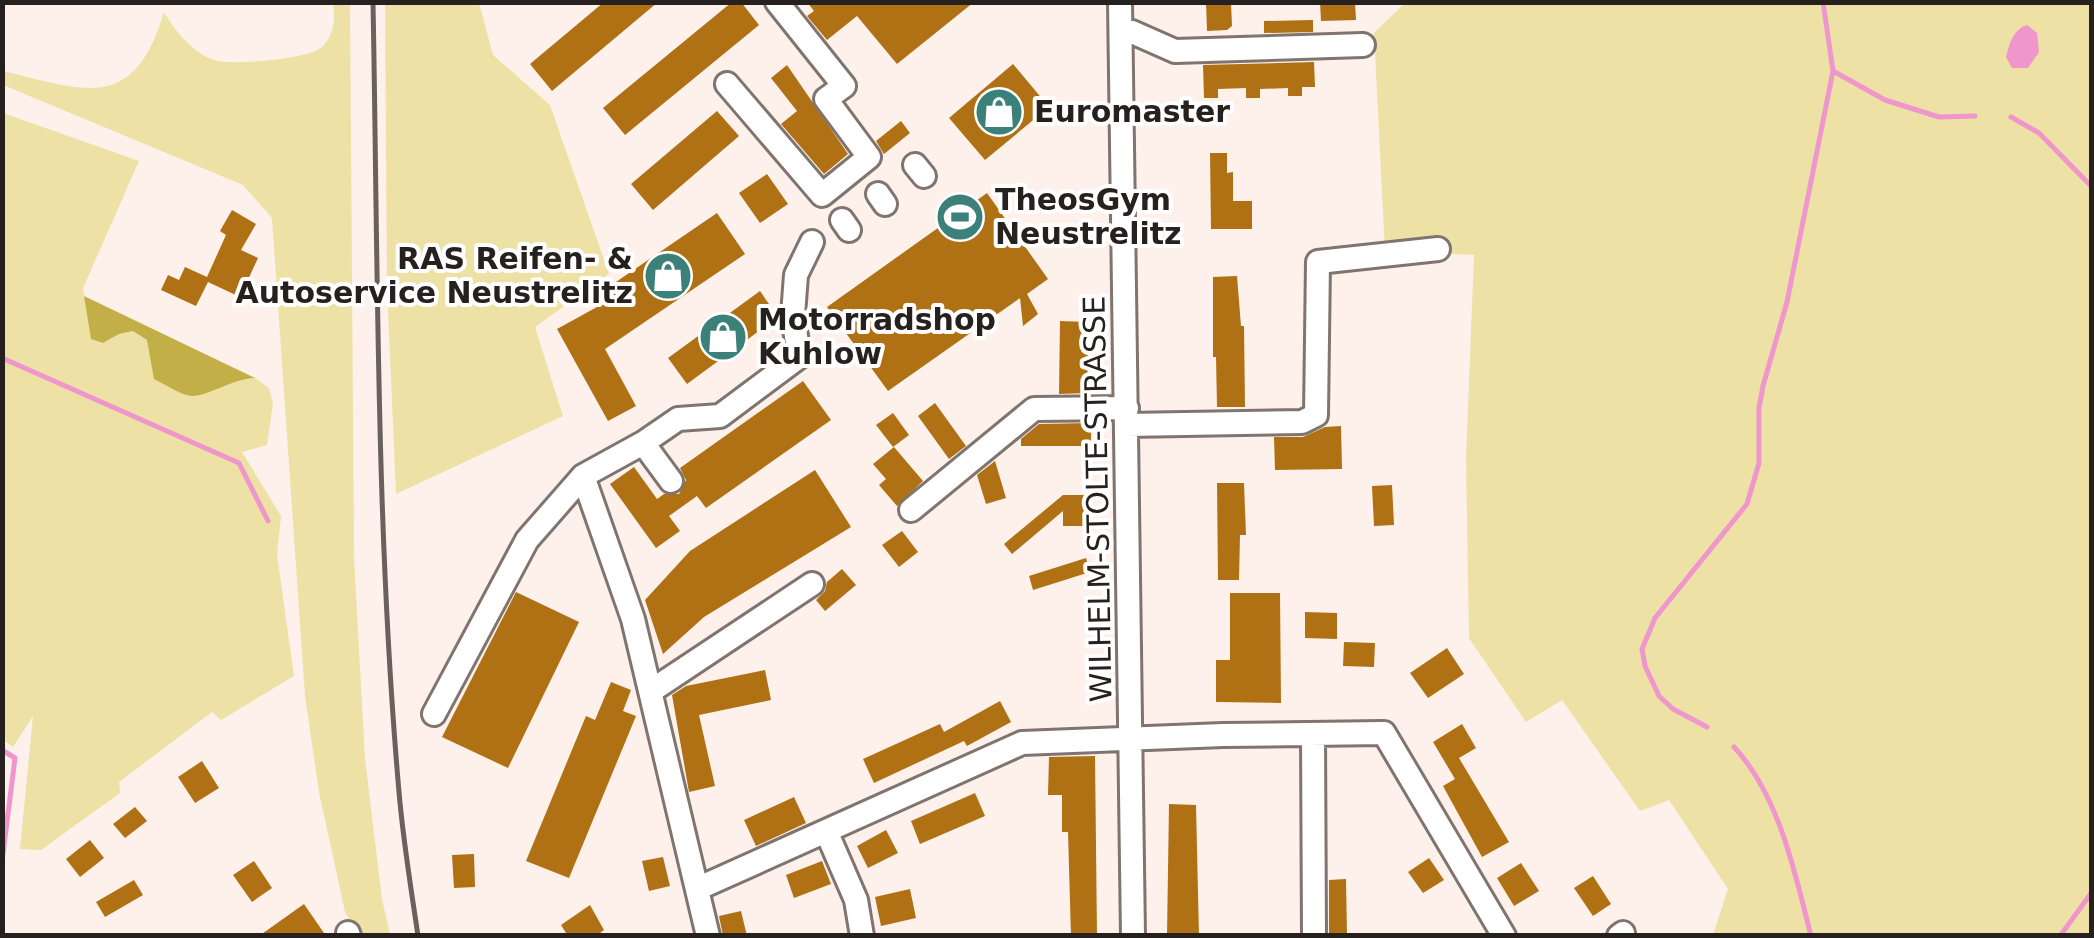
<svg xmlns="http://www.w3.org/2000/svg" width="2094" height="938" font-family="'DejaVu Sans',sans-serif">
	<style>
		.green { fill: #ede1a5 }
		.forest { fill: #c3af47 }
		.water { fill: #ef96cc }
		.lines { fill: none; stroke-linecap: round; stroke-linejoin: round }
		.stream { stroke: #ef96cc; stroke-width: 5 }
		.building { fill: #af7113 }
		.minor-casing { stroke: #80746f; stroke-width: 28 }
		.minor { stroke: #fff; stroke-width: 22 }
		.rail { stroke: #69615e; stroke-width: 5 }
		.labels { text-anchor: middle; stroke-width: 8; stroke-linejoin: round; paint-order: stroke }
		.poi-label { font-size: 30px; font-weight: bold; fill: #26211f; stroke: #fff; text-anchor: start }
		.street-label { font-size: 30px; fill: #26211f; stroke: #fff }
	</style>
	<rect width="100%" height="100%" fill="#fef0eb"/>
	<path class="green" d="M1406 2 2091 3V935H1713L1728 889 1669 800 1640 811 1562 700 1526 722 1469 638 1466 459 1474 255 1385 251 1374 33Z
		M333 3H350L354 557 365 759 382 899 390 935H359L345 912 319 792 305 696 272 218 243 185 3 85V71C85 91 134 113 164 12 175 31 192 52 214 60 232 66 309 59 322 47 335 34 335 19 333 3Z
		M385 3H479L493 55 550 105 609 274 535 327 563 416 396 494 387 287Z
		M3 113 139 161 83 288 92 339 103 343 119 334 133 331 147 340 206 393 237 379 255 378 269 388 273 403 267 445 242 452 281 516 277 554 294 676 221 720 212 712 119 782 120 793 41 850 20 849 33 716 13 747 3 740Z"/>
	<path class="forest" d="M84 296 255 378C231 379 209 396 192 396 180 395 165 384 154 379L147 340 133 331 119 334 103 343 91 339Z"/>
	<path class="water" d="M2027 25 2037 33 2039 52 2028 68H2012L2006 57C2009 45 2013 29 2027 25Z"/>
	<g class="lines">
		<path class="stream" d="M1833 71 1885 100 1939 117 1975 116
			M2011 117 2039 133 2092 187
			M2 358 239 463 268 521
			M1707 727 1673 709 1659 696 1645 666 1642 649 1655 618 1747 504 1759 463V408L1763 386 1787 302 1833 71 1823 2
			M1734 747C1779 795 1795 873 1811 936
			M2 750 15 758 2 862
			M2060 936 2092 892"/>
	</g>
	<path class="building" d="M604 2H658L552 91 530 64Z
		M732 2H741L759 25 625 135 603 108Z
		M807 2H974L897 64 857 16 827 40 807 16 814 11Z
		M1206 2H1231L1232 26 1227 30 1207 31Z
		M1320 2H1355L1356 20 1321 21Z
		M1313 20V32L1264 33V21Z
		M1314 62 1315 87H1302V96H1288V88L1260 89V98H1246V88L1218 89V98H1204L1203 65Z
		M1013 64 1049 107 985 160 949 118Z
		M787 65 848 154 824 174 781 124 797 111 771 78Z
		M717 111 739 136 653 210 631 184Z
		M901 121 910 133 884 154 876 141Z
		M1210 153H1227V173L1233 172V201H1252V229H1211Z
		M767 174 788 204 760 223 739 193Z
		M987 193 1048 279 1027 294 1038 314 1023 326 1020 298 888 391 827 307Z
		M232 210 256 224 241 250 258 258 240 297 208 282 196 306 161 290 168 275 179 280 185 267 207 277 226 235 220 231Z
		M717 213 745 254 605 349 636 406 608 421 557 329 597 307 591 299Z
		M1237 276 1241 326H1244L1245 407H1217L1216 357H1213V277Z
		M760 291 778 317 687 384 668 358Z
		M1060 321 1089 322 1087 393 1059 394Z
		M803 381 831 420 706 508 697 496 669 516 680 531 656 548 610 484 634 467 657 499 664 494H679L686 480 680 468Z
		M935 403 966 446 949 459 918 416Z
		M893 413 909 435 893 447 876 425Z
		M1091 423V446H1021V439L1039 424Z
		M1341 426 1342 469 1275 470 1274 437H1303L1325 427Z
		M894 447 923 481 897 506 879 485 886 479 873 464Z
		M995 461 1006 498 986 504 977 475Z
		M815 470 851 527 704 617 663 654 645 600 690 551Z
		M1217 483H1244L1246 535H1240L1239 580H1218Z
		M1392 485 1394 525 1374 526 1372 486Z
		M1063 495H1091V526H1063V511L1012 554 1004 544Z
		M902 531 918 552 899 567 882 545Z
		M1086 558 1090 572 1033 590 1029 576Z
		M842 569 856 585 825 611 816 600 825 591 827 582Z
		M516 592 579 622 508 768 442 737Z
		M1230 593H1280L1281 703 1216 702V660H1230Z
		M1305 612 1337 613V639L1305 638Z
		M1344 642 1375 643 1374 667 1343 666Z
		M1447 648 1464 674 1428 698 1410 673Z
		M765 670 771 700 699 715 715 786 689 792 672 695 686 686Z
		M611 682 631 690 623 711 636 716 569 878 526 861 586 716 595 720Z
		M1000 701 1011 722 967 746 964 741 874 783 863 759 940 724 944 732Z
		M1462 724 1476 748 1459 758 1509 842 1482 857 1443 786 1455 779 1433 742Z
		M1095 756 1097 936H1071L1068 832H1062V795H1048L1049 757Z
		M202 761 219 788 195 803 178 777Z
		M975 793 985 816 920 844 911 821Z
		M794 797 806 823 756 846 744 820Z
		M1169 804 1196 805 1199 936H1167Z
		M135 807 147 821 125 838 113 824Z
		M886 830 898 853 868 868 857 846Z
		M90 840 104 858 80 877 66 859Z
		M474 854 475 887 454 888 452 855Z
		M663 857 670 886 649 891 642 861Z
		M1429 858 1444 880 1423 893 1408 872Z
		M254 861 272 888 252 902 233 875Z
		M822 861 831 884 794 898 786 875Z
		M1521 863 1539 891 1514 906 1497 878Z
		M1593 876 1611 904 1593 916 1574 888Z
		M1346 879 1347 936H1329V880Z
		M134 880 143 895 105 917 96 902Z
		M910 889 916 918 881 926 875 897Z
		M304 904 326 936H259Z
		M590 905 604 930 596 936H568L561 925Z
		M741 911 747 936H723L719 916Z"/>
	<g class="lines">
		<g class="minor-casing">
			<path id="minor" d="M1120 2 1133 936
				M1121 31 1132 32 1175 51 1363 45
				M727 84 822 195 869 157 826 99 844 86 777 2
				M915 165 924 176
				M878 194 885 204
				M842 220 849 230
				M1127 425 1302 422 1316 415 1318 262 1438 249
				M643 443 671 481
				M583 476 633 619 708 936
				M911 510 1034 409 1127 408
				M651 691 812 584
				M434 714 527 540 583 476 643 443 678 419 720 416 799 357 793 315 796 275 812 242
				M1313 734 1314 936
				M827 833 856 900 862 936
				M699 888 1022 743 1223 735 1384 733 1504 936
				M348 933 349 936
				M1619 936 1623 933"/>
		</g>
		<use href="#minor" class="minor"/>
		<path class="rail" d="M373 2C378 266 376 530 399 792 403 840 411 888 418 936"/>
	</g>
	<defs>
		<g id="shop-disc" transform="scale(2.5)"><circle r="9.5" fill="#3b8179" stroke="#fff"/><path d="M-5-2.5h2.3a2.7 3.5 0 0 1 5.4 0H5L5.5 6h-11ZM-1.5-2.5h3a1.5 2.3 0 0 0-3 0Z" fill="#fff"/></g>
		<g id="stadium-disc" transform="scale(2.5)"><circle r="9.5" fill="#3b8179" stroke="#fff"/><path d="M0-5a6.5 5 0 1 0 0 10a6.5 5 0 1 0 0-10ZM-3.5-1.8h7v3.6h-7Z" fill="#fff"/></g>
	</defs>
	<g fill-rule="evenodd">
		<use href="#shop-disc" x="999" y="112"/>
		<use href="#stadium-disc" x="960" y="217"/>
		<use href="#shop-disc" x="668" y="276"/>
		<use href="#shop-disc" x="723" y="337"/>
	</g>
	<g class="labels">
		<g class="poi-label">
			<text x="1034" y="122">Euromaster</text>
			<text x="995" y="210">TheosGym<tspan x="995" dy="34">Neustrelitz</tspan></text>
			<text x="633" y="269" text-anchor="end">RAS Reifen- &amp;<tspan x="633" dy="34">Autoservice Neustrelitz</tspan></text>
			<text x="758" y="330">Motorradshop<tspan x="758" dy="34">Kuhlow</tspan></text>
		</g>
		<g class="street-label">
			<text transform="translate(1098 499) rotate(-91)" y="10">WILHELM-STOLTE-STRASSE</text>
		</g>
	</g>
	<rect width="2094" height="938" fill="none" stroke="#26211f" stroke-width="10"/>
</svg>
